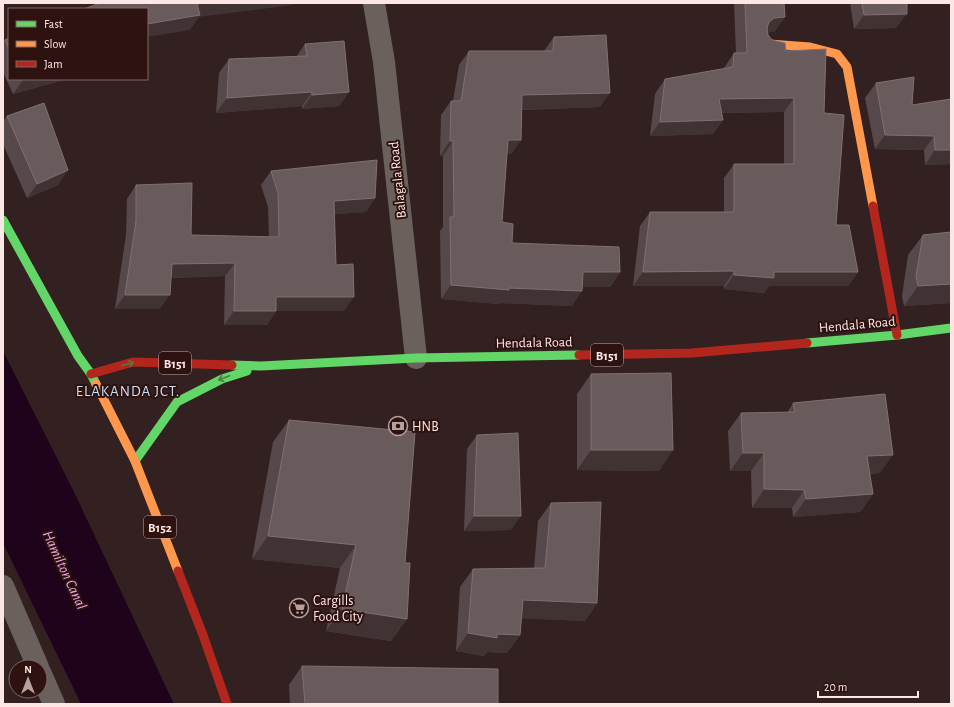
<svg xmlns="http://www.w3.org/2000/svg" width="954" height="707" font-family="'Alegreya Sans',sans-serif">
	<style>
		.water { fill: #1e031b }
		.lines { fill: none; stroke-linecap: round; stroke-linejoin: round }
		.street { stroke: #6a615c; stroke-width: 22 }
		.fast { stroke: #63d668; stroke-width: 9 }
		.slow { stroke: #ff974d; stroke-width: 9 }
		.jam { stroke: #b3261e; stroke-width: 9 }
		.wall { fill: #57494b }
		.shaded-wall { fill: #413233 }
		.building { fill: #695a5b; stroke: #807071 }
		.oneway { stroke: #4b7e40 }
		.labels { text-anchor: middle; stroke-width: 4; stroke-linejoin: round; paint-order: stroke }
		.shield { fill: #2e1210; stroke: #bea7a5; stroke-width: 1 }
		.shield-label { font-size: 13px; font-weight: bold; fill: #fce7e5 }
		.street-label { font-size: 14px; fill: #fce7e5; stroke: #2e1210 }
		.poi-label { font-size: 14px; fill: #fce7e5; stroke: #2e1210; text-anchor: start }
		.neighbourhood-label { font-size: 15px; letter-spacing: 1px; fill: #c8e0f6; stroke: #2e1210 }
		.water-label { font-size: 15px; font-style: italic; fill: #eda8e8; stroke: #2e1210 }
	</style>
	<rect width="100%" height="100%" fill="#322120"/>
	<path class="water" d="M3 351 74 492 174 704H81L3 543Z"/>
	<g class="lines">
		<path class="street" d="M374 3 384 62 416 358
			M3 586 38 667
			M40 672 54 704"/>
		<path class="fast" d="M3 220 78 356 91 374 96 384
			M807 343 897 335 951 328
			M232 365 261 366 416 358 579 355
			M135 461 177 402 222 379 247 371"/>
		<path class="slow" d="M769 44 810 47 837 54 847 67 873 206
			M96 384 135 461 178 571"/>
		<path class="jam" d="M873 206 897 335
			M579 355 692 353 807 343
			M91 374 133 362 232 365
			M178 571 203 635 227 704"/>
	</g>
	<path class="wall" d="M734 3H784L785 17 774 32H768V35L772 40 786 51 824 113 836 225 858 272 848 286H769L764 293 724 289V286H633L640 226 650 212H724V178L734 164H784V112L721 113 723 120 713 134 650 136 655 94 665 79 723 69 724 68 734 53H736Z
		M850 3H907L896 28 854 29Z
		M554 37 600 107 522 110 521 140 511 154H507L502 222 512 243 620 272 610 287H583L572 306 500 303 499 304 441 299 440 231 443 227V156H440L441 115 451 101H453L459 65 469 51H544Z
		M9 38V79H67L13 94 3 72V43L5 40Z
		M305 44 349 92 339 106 302 109V106L216 113 219 73 229 59 296 57Z
		M876 83 912 105 951 99V164L925 165 924 150 875 149 865 98Z
		M7 116 58 185 27 198 3 144V121Z
		M271 171 375 198 366 212 334 214 336 265 344 311H276L267 325H224L225 276 171 278 160 309H115L126 235 127 199 136 185 191 235 269 237 268 207 261 185Z
		M951 232V303L904 306 902 296 908 255 923 235Z
		M591 374 659 471 577 470V394Z
		M793 403 880 473 870 474 873 494 860 512 793 517 792 508H752L751 471H730L728 431 741 413H787Z
		M289 420 405 563 407 619 391 641 326 631 340 568 252 559 273 442Z
		M477 435 511 530 464 531 467 449Z
		M551 503 597 603 585 621 521 618 520 635 507 653 487 652 484 656 456 651 460 587 473 569 534 568 538 521Z
		M302 666 498 704H290L289 685Z"/>
	<path class="shaded-wall" d="M203 3H294L292 5 199 17 190 30 147 37V24L197 4Z
		M907 14 896 28 854 29 864 15Z
		M785 17 774 32 764 33 769 22 774 18Z
		M26 79H67L13 94 23 80Z
		M312 92 302 106 216 113 227 98Z
		M349 92 339 106 302 109 312 95Z
		M610 93 600 107 512 110 522 95Z
		M794 98 784 112 709 113 719 99Z
		M723 120 713 134 650 136 660 122Z
		M885 135 934 136 924 150 875 149Z
		M508 140H521L511 154 498 155Z
		M450 141H453L443 156H440Z
		M935 150H951V164L925 165Z
		M68 170 58 185 27 198 37 184Z
		M375 198 366 212 324 215 334 201Z
		M235 263 225 276 163 278 172 264Z
		M734 271 724 286H633L643 272Z
		M583 272H620L610 287H573Z
		M774 272H858L848 286H769L764 293 724 289 734 275Z
		M951 284V303L904 306 918 286Z
		M451 285 509 288 582 291 572 306 500 303 499 304 441 299Z
		M125 295H170L160 309H115Z
		M276 297H354L344 311H266Z
		M234 311H276L267 325H224Z
		M591 450H673L659 471 577 470Z
		M743 453H764L751 471H730Z
		M893 455 880 473 854 474 867 456Z
		M764 489 804 490 792 508H752Z
		M873 494 860 512 793 517 806 499Z
		M474 516H521L511 530 464 531Z
		M268 536 356 545 340 568 252 559Z
		M523 600 597 603 585 621 511 618Z
		M342 609 407 619 391 641 326 631Z
		M468 633 497 634 520 635 507 653 487 652 484 656 456 651Z"/>
	<path class="building" d="M100 3H203L197 4 200 15 147 24V9H84Z
		M745 3H784L785 17 774 18 769 22 767 28 768 35 772 40 785 43 786 51 826 49 824 113 844 115 836 225H849L858 272H774V278L734 275V271L643 272 650 212H734V164H794V98L719 99 723 120 660 122 665 79 733 67 734 53H747Z
		M862 3H907V14L864 15Z
		M606 35 610 93 522 95 521 140H508L502 222 513 224 512 243 619 247 620 272H583L582 291 509 288V290L451 285 450 217H454L453 141H450L451 101H461L469 51H553L554 37Z
		M9 38V49L5 40Z
		M344 41 349 92 312 95V92L227 98 229 59 307 56 305 44Z
		M914 77 912 105 951 99V150H935L934 136 885 135 876 83Z
		M44 103 68 170 37 184 7 116Z
		M377 160 375 198 334 201 336 265 353 264 354 297H276V311H234L235 263 172 264 170 295H125L136 221V185L192 183 191 235 279 237 278 193 271 171Z
		M951 232V284L918 286 916 276 923 235Z
		M671 373 673 450H591V374Z
		M885 394 893 455 867 456 873 494 806 499 804 490 764 489V453H743L741 413 795 412 793 403Z
		M289 420 415 432 405 563H410L407 619 342 609 356 545 268 536Z
		M518 433 521 516H474L477 435Z
		M601 502 597 603 523 600 520 635 497 634V638L468 633 473 569 545 568 551 503Z
		M302 666 498 669V704H305Z"/>
	<defs><path id="oneway-shaft" d="M-6 0H5M1.5-3L5.5 0L1.5 3" fill="none" stroke-width="1.6" stroke-linecap="round" stroke-linejoin="round"/></defs>
	<g class="oneway">
		<use href="#oneway-shaft" transform="translate(128 364) rotate(-14)"/>
		<use href="#oneway-shaft" transform="translate(224 378) rotate(159)"/>
	</g>
	<defs>
		<g id="bank-ring" transform="scale(1)"><circle r="9.5" fill="#2e1210" stroke="#b5a2a0" stroke-width="1.5"/><path d="M-6-4H6V4H-6ZM0-2.3a2.3 2.3 0 1 0 0 4.6a2.3 2.3 0 1 0 0-4.6Z" fill="#b5a2a0"/></g>
		<g id="supermarket-ring" transform="scale(1)"><circle r="9.5" fill="#2e1210" stroke="#b5a2a0" stroke-width="1.5"/><path d="M-6-5.5h2.5l.6 2H6L4.5 2H-2.5L-4.4-4H-6ZM-1.5 3.2a1.3 1.3 0 1 0 .1 0ZM3 3.2a1.3 1.3 0 1 0 .1 0Z" fill="#b5a2a0"/></g>
	</defs>
	<g fill-rule="evenodd">
		<use href="#bank-ring" x="398" y="426"/>
		<use href="#supermarket-ring" x="299" y="608"/>
	</g>
	<g class="labels">
		<g class="shield">
			<rect x="591" y="344" width="32" height="22" rx="3"/>
			<rect x="159" y="352" width="32" height="22" rx="3"/>
			<rect x="144" y="516" width="32" height="22" rx="3"/>
		</g>
		<g class="shield-label">
			<text x="607" y="360">B151</text>
			<text x="175" y="368">B151</text>
			<text x="160" y="532">B152</text>
		</g>
		<g class="street-label">
			<text transform="translate(397 180) rotate(-96)" y="5">Balagala Road</text>
			<text transform="translate(857 324) rotate(-5)" y="5">Hendala Road</text>
			<text transform="translate(534 342) rotate(-1)" y="5">Hendala Road</text>
		</g>
		<g class="poi-label">
			<text x="412" y="431">HNB</text>
			<text x="313" y="605">Cargills<tspan x="313" dy="16">Food City</tspan></text>
		</g>
		<g class="neighbourhood-label">
			<text x="128" y="396">ELAKANDA JCT.</text>
		</g>
		<g class="water-label">
			<text transform="translate(65 570) rotate(65)" y="5">Hamilton Canal</text>
		</g>
	</g>
	<rect width="954" height="707" fill="none" stroke="#fce7e5" stroke-width="8"/>
	<rect x="8" y="8" width="140" height="72" fill="#2e1210" stroke="#806765"/>
	<rect x="16" y="21" width="20" height="6" fill="#63d668" stroke="#806765"/>
	<text x="44" y="28" font-size="12" fill="#fce7e5">Fast</text>
	<rect x="16" y="41" width="20" height="6" fill="#ff974d" stroke="#806765"/>
	<text x="44" y="48" font-size="12" fill="#fce7e5">Slow</text>
	<rect x="16" y="61" width="20" height="6" fill="#b3261e" stroke="#806765"/>
	<text x="44" y="68" font-size="12" fill="#fce7e5">Jam</text>
	<g transform="translate(28 679)"><circle r="19" fill="#2e1210" stroke="#806765"/>
	<path d="M0-3L7 15L0 10L-7 15Z" fill="#b5a2a0"/>
	<text y="-6" font-size="11" font-weight="bold" text-anchor="middle" fill="#fce7e5">N</text>
	</g>
	<path d="M818 691v6h100v-6" fill="none" stroke="#fce7e5" stroke-width="2"/>
	<text x="824" y="691" font-size="12" fill="#fce7e5" stroke="#2e1210" stroke-width="3" paint-order="stroke">20 m</text>
</svg>
